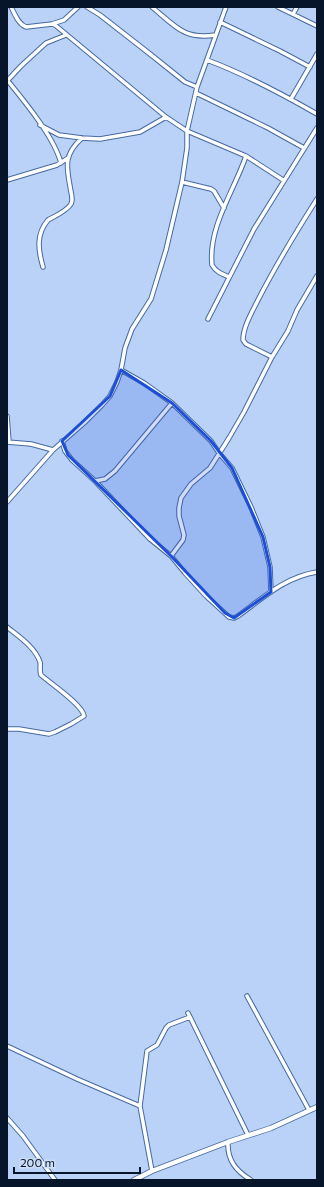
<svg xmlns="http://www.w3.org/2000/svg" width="324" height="1187" font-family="Commissioner,sans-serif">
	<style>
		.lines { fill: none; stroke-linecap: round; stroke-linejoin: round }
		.minor-casing { stroke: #456aa1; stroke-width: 5.5 }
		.tertiary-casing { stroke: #456aa1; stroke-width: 6 }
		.minor { stroke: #fff; stroke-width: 3.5 }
		.tertiary { stroke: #fff; stroke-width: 4.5 }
		.marked { fill: #1d4ed8; fill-opacity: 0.2; stroke: #1d4ed8; stroke-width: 3; stroke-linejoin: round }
	</style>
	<rect width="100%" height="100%" fill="#bad2f8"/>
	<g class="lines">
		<g class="minor-casing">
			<path id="minor" d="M11 7C15 14 18 24 26 27L52 24 55 25 166 117 187 131 246 156 283 180
				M87 7 100 15 150 54 185 82 197 87
				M152 7C175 26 184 40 215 35
				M278 7 317 26
				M293 14 297 7
				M220 22 280 51 310 67
				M52 24 64 20 78 7
				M207 60C245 74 282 94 317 114
				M7 81 21 66 46 43 66 35
				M8 81C25 102 54 137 61 163
				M196 93 268 128 304 148
				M291 99 317 54
				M40 125 59 135 82 138 100 139 140 132 166 117
				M7 180 57 165 68 158
				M182 182 211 189 214 191 224 208
				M43 267C38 250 36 234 48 220 55 216 67 211 71 204 73 200 72 196 71 192 67 168 62 156 82 138
				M229 277C222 274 216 272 212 265 208 227 234 191 246 156
				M208 319 254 229 317 128
				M272 357 246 344 243 340C243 327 252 312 258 300 276 265 296 232 317 199
				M121 370 144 383 172 403 211 441 219 453 232 468 251 507 263 537 270 567 271 592
				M7 416 9 442
				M62 441 65 451 72 460 95 481 150 539 171 556 185 573 206 596 229 617 234 618 238 616C263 598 285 577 317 572
				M7 442 31 444 53 450
				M95 481 105 479 115 471 172 403
				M7 502 53 450 84 423 102 405 110 396 117 382 121 370 125 348 132 329 151 299 166 250 182 182 187 148V131L197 87 226 7
				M171 556 183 540 184 535 179 516V508L181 498 191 484 210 468 229 438 244 412 272 357 288 331 297 310 317 276
				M7 627C18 636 35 647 40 662 41 666 39 670 41 675 50 683 83 705 84 716L71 724 55 732 49 734 19 729H7
				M247 996 309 1110
				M188 1013 248 1135
				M7 1046 77 1079 140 1106
				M7 1118 23 1136 55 1180
				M228 1142C227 1160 236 1171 251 1180
				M152 1171 140 1106 147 1051 157 1045 166 1028 169 1025 190 1017"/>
		</g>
		<g class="tertiary-casing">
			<path id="tertiary" d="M134 1180 152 1171 228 1142 271 1128 317 1107"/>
		</g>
		<use href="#minor" class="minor"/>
		<use href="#tertiary" class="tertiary"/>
	</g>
	<path class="marked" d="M121 370 172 403 211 441 232 468 263 537 270 567 271 592 234 618 225 613 171 556 68 455 62 441 110 396Z"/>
	<rect width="324" height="1187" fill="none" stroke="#07152b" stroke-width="16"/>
	<path d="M14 1167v6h126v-6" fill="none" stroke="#07152b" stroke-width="2"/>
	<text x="20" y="1167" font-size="12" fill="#07152b" stroke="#cedff8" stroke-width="3" paint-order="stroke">200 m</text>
</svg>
